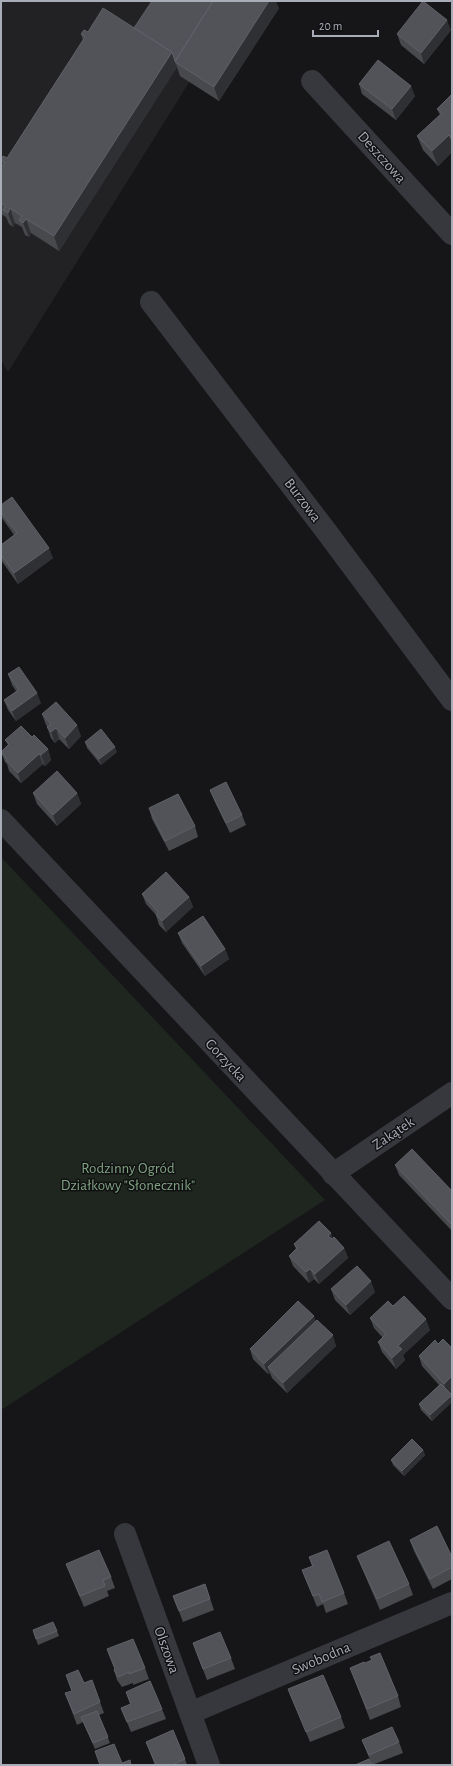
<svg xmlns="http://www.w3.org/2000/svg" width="453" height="1766" font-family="'Alegreya Sans',sans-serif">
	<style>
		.built { fill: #222225 }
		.green { fill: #1e261f }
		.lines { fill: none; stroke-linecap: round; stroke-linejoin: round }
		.minor { stroke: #37383d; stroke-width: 22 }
		.tertiary { stroke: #37383d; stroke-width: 22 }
		.wall { fill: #47494d }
		.shaded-wall { fill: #2f3033 }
		.building { fill: #525359; stroke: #5f6168 }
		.labels { text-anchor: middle; stroke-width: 3; stroke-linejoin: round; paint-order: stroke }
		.street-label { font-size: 15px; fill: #a8adb8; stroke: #111113 }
		.park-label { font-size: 15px; fill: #7fa381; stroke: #111113 }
	</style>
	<rect width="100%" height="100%" fill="#161618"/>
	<path class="built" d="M1 1H240L8 372 1 360Z"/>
	<path class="green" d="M1 857 325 1200 1 1410Z"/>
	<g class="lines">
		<path class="minor" d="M312 81 452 234
			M151 302 323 527 452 700
			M333 1174 452 1093
			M125 1534 209 1765
			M190 1713 452 1603"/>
		<path class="tertiary" d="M1 820 452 1299"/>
	</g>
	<path class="wall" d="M279 8 219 101 180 76 177 67 59 251 31 233 29 237 25 235 22 227 15 223 13 227 9 224 6 217 1 214V168L2 166 1 162V159L7 158 83 40 81 34 88 32 134 28Z
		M451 30 424 64 401 45 397 34Z
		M359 84 415 96 396 120 362 94Z
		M452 94V152L438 166 423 150 417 136 440 115 437 109Z
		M1 505 53 558 18 584 1 560V545L14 535 2 518Z
		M8 674 41 703 16 721 8 710 4 700 16 691 12 685Z
		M42 714 81 736 69 749 59 739 55 743 51 738 47 727H48L46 725Z
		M32 737 48 749 51 760 45 766 43 764 21 783 9 771 7 764 5 762 1 752 8 745 5 740Z
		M85 742 117 752 101 765 87 748Z
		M210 790 242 815 246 825 230 833 214 800Z
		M33 793H77L81 804 57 826 37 804Z
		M149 808 195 826 198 837 169 851 152 819Z
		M142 894 189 897 193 907 166 932 159 925 156 915 146 904Z
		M178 933 225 949 229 959 205 976 182 943Z
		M395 1165 452 1191V1231L399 1175Z
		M333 1238 344 1248 348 1258 319 1284 314 1279 309 1283 293 1266 289 1256 296 1249 294 1244Z
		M331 1289 375 1292 350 1315 335 1300Z
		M393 1306 430 1330 403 1355 405 1360 396 1369 382 1352 378 1342 383 1338 374 1328 370 1318Z
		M316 1322 336 1346 287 1393 272 1378 270 1373 268 1374 253 1359 250 1349Z
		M438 1344 452 1348V1391L450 1393 452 1396V1402L432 1421 421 1410 419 1404 439 1385 422 1366 419 1356Z
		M423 1450 425 1455 404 1476 393 1465 391 1460Z
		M410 1540 452 1557V1579L433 1589 414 1551Z
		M357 1556 409 1584 413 1595 380 1610 361 1566Z
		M309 1557 344 1593 348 1604 326 1613 323 1604 317 1607 302 1570 312 1566Z
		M66 1564 111 1577 115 1588 107 1591 109 1596 84 1607Z
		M205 1584 214 1610 183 1622 173 1596Z
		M33 1630 57 1631 59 1636 38 1645Z
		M107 1649 145 1668 149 1679 133 1685V1683L122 1687 117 1680 114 1670 115 1669Z
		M197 1654 231 1658 235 1669 207 1680Z
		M350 1668 398 1696 401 1707 370 1720Z
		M66 1675 84 1683 92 1680 104 1713 99 1715 110 1743 95 1749 83 1722 77 1725 65 1693 72 1691Z
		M288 1689 341 1717 345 1728 310 1742Z
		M126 1692 162 1709 166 1719 131 1732 121 1708 130 1704Z
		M362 1740 399 1742 403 1753 372 1765Z
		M146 1742 185 1759 187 1765H155Z"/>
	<path class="shaded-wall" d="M269 1H276L279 8 219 101 214 87Z
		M447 20 451 30 424 64 421 53Z
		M172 52 177 67 59 251 54 236Z
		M411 86 415 96 396 120 392 109Z
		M449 135 452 145V152L438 166 432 151Z
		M10 208 15 223 13 227 8 213Z
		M26 219 31 233 29 237 23 223Z
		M49 548 53 558 18 584 14 573Z
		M37 693 41 703 16 721 12 711Z
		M77 725 81 736 69 749 65 738Z
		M56 728 59 739 55 743 51 732Z
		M115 747 117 752 101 765 99 759Z
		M48 749 51 760 45 766 41 755Z
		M39 754 43 764 21 783 18 773Z
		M77 793 81 804 57 826 53 815Z
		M189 897 193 907 166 932 162 921Z
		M225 949 229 959 205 976 201 966Z
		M331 1233 335 1244 328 1236Z
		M344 1248 348 1258 319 1284 315 1274Z
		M310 1269 314 1279 309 1283 306 1272Z
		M371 1281 375 1292 350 1315 346 1305Z
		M314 1316 318 1327 268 1367 270 1373 268 1374 264 1364Z
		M426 1319 430 1330 403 1355 405 1360 396 1369 392 1358 398 1346Z
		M333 1335 336 1346 287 1393 283 1383Z
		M452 1376V1391L448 1395 444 1384Z
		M452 1395V1402L432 1421 430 1415Z
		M423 1450 425 1455 404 1476 402 1471Z"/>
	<path class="building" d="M152 1H213L175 61 172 52 134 28Z
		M213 1H269L214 87 175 62Z
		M423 1 447 20 421 53 397 34Z
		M103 8 172 52 54 236 26 219 23 223 19 220 22 216 10 208 8 213 3 210 6 206 1 203V168L5 163 1 160V159L3 156 7 158 85 37 81 34 84 30 88 32Z
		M378 60 411 86 392 109 359 84Z
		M452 94V139L449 135 432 151 417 136 442 113 437 109Z
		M12 497 49 548 14 573 1 555V545L17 533 1 512V505Z
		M19 667 37 693 12 711 4 700 19 690 8 674Z
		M56 702 77 725 65 738 56 728 51 732 47 727 51 724 42 714Z
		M21 726 32 737 34 735 48 749 41 755 39 754 18 773 6 760 7 759 1 752 9 744 5 740Z
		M101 729 115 747 99 759 85 742Z
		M57 771 77 793 53 815 33 793Z
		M226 782 242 815 226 823 210 790Z
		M178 794 195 826 165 841 149 808Z
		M166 872 189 897 162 921 156 915 158 912 142 894Z
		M203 916 225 949 201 966 178 933Z
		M412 1149 452 1191V1225L395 1165Z
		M319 1221 331 1233 328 1236 332 1239 334 1237 344 1248 315 1274 310 1269 306 1272 289 1256 297 1248 294 1244Z
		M357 1266 371 1281 346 1305 331 1289Z
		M404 1296 426 1319 398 1346 402 1349 392 1358 378 1342 386 1334 370 1318 388 1301 393 1306Z
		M298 1301 314 1316 264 1364 250 1349Z
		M317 1320 333 1335 283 1383 268 1367Z
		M443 1339 452 1348V1376L444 1384 419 1356 435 1340 438 1344Z
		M441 1384 452 1395 430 1415 419 1404Z
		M412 1439 423 1450 402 1471 391 1460Z
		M437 1526 452 1557V1567L430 1579 410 1540Z
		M389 1541 409 1584 377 1599 357 1556Z
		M99 1550 111 1577 103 1580 105 1586 80 1596 66 1564Z
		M327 1550 344 1593 322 1602 319 1594 313 1596 302 1570 313 1566 309 1557Z
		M205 1584 210 1599 179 1611 173 1596Z
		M53 1622 57 1631 36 1639 33 1630Z
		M220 1632 231 1658 203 1669 193 1643Z
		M133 1639 145 1668 129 1674V1672L118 1677 114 1670 115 1669 107 1649Z
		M380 1653 398 1696 367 1709 350 1668 364 1662 365 1663 372 1660 370 1657Z
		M78 1670 84 1683 92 1680 100 1702 74 1714 65 1693 72 1691 66 1675Z
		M323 1675 341 1717 306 1732 288 1689Z
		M150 1681 162 1709 127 1722 121 1708 131 1704 126 1692Z
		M97 1711 108 1737 93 1743 81 1717Z
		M392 1727 399 1742 369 1755 362 1740Z
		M173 1730 185 1759 172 1765H156L146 1742Z
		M114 1744 122 1763 130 1760 131 1765H100L95 1751Z
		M369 1759 372 1765H355Z"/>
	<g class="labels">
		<g class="street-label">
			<text transform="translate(382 157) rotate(48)" y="5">Deszczowa</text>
			<text transform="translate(303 500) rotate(53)" y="5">Burzowa</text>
			<text transform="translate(226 1060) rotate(47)" y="5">Gorzycka</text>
			<text transform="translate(393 1133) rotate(-34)" y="5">Zakątek</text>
			<text transform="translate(167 1650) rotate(70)" y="5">Olszowa</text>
			<text transform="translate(321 1658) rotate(-23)" y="5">Swobodna</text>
		</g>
		<g class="park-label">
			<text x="128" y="1173">Rodzinny Ogród<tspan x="128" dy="17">Działkowy "Słonecznik"</tspan></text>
		</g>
	</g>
	<rect width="453" height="1766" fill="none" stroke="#a8adb8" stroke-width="4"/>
	<path d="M313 30v6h65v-6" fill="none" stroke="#a8adb8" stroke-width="2"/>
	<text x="319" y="30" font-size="12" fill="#a8adb8" stroke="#111113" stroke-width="3" paint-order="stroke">20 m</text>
</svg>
